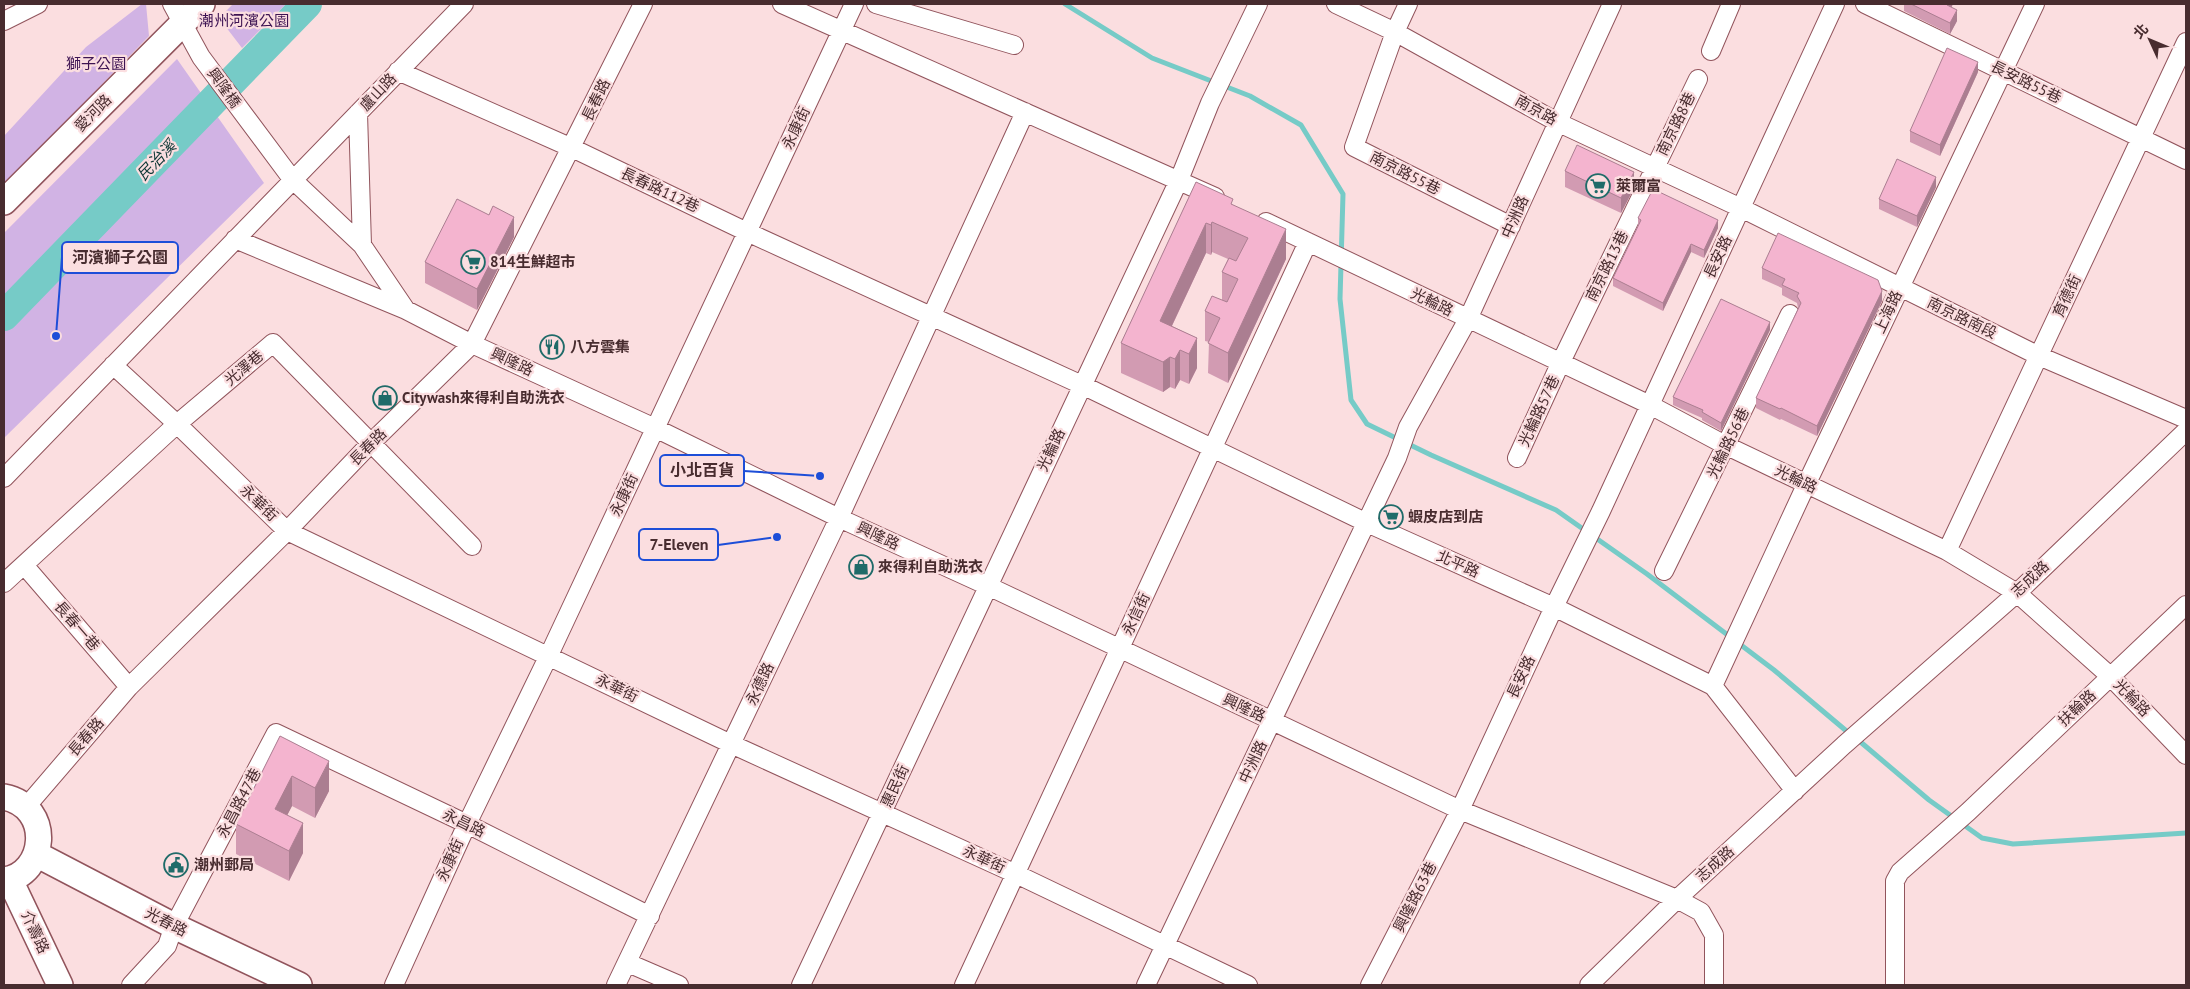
<svg xmlns="http://www.w3.org/2000/svg" width="2190" height="989" font-family="'PT Sans','Noto Sans TC',sans-serif">
	<style>
		.green { fill: #d1b3e4 }
		.lines { fill: none; stroke-linecap: round; stroke-linejoin: round }
		.stream { stroke: #76cbc7; stroke-width: 5 }
		.river { stroke: #76cbc7; stroke-width: 30 }
		.street-casing { stroke: #91545c; stroke-width: 20 }
		.secondary-casing { stroke: #91545c; stroke-width: 28 }
		.street { stroke: #fff; stroke-width: 18 }
		.secondary { stroke: #fff; stroke-width: 25 }
		.wall { fill: #d29bb2 }
		.shaded-wall { fill: #ab7e91 }
		.building { fill: #f4b4cf; stroke: #ab7e91 }
		.labels { text-anchor: middle; stroke-width: 4.5; stroke-linejoin: round; paint-order: stroke }
		.park-label { font-size: 15px; fill: #3e1453; stroke: #fbdee0 }
		.street-label { font-size: 15px; fill: #482c2f; stroke: #fbdee0 }
		.poi-label { font-size: 15px; font-weight: bold; fill: #482c2f; stroke: #fbdee0; text-anchor: start }
		.water-label { font-size: 16px; font-style: italic; fill: #0d3735; stroke: #fbdee0 }
		.leader { fill: none; stroke: #1d4ed8; stroke-width: 2 }
		.callout-dot { fill: #1d4ed8; stroke: #fbdee0; stroke-width: 2 }
		.callout { fill: #fbdee0; stroke: #1d4ed8; stroke-width: 2 }
		.callout-label { font-size: 16px; text-anchor: middle; font-weight: bold; fill: #482c2f }
	</style>
	<rect width="100%" height="100%" fill="#fbdee0"/>
	<path class="green" d="M142 4H146L149 36 4 185V136L86 47Z
		M233 4H286L242 48 219 18Z
		M177 59 264 183 4 438V233Z"/>
	<g class="lines">
		<path class="stream" d="M1065 4 1152 58 1250 96 1301 125 1343 194 1340 299 1351 400 1367 424 1431 455 1556 510 1647 574 1774 670 1850 734
			M1857 739 1929 800 1982 838 2013 844 2186 833"/>
		<path class="river" d="M4 316 307 4"/>
		<g class="street-casing">
			<path id="street" d="M172 4 201 57 292 179 362 245 406 310
				M782 4 1215 197
				M876 4 1014 45
				M1336 4 1395 32 1557 122 1741 208 2039 356 2186 419
				M1408 4 1395 32 1354 147 1511 226
				M1865 4 2186 160
				M4 21 38 4
				M1711 51 1731 4
				M398 71 572 148 747 232 1082 385 1367 523 1554 607 1713 686 1795 791
				M358 113 362 245
				M1266 222 1650 405 1727 446 1947 551 2017 593 2110 676 2186 755
				M235 239 406 310 472 344 655 428 839 518 988 586 1460 810 1677 899 1701 912 1714 935V985
				M113 365 177 424 287 531 731 744 1016 874 1248 985
				M1517 458 1560 364 1698 79
				M4 478 464 4
				M1947 551 2186 42
				M24 565 129 687
				M1664 571 1790 314
				M4 583 177 424 273 343 472 546
				M1713 686 1806 485 2035 4
				M26 807 129 687 287 531 371 443 472 344 643 4
				M628 963 679 985
				M131 985 167 946 174 926 276 733 467 824 650 916
				M394 985 467 824 549 655 854 4
				M616 985 839 518 1025 112
				M801 985 1179 180 1210 103 1258 4
				M964 985 1308 242
				M1146 985 1397 458 1408 427 1468 319 1612 4
				M1370 985 1460 810 1554 607 1601 511 1835 4
				M1589 985 1677 899 1844 745 2017 593 2186 431
				M1895 985V881L1900 872 1968 812 2186 605"/>
		</g>
		<g class="secondary-casing">
			<path id="secondary" d="M4 202 202 4
				M4 797C54 807 46 875 4 880
				M36 854 174 926 299 985
				M10 880 60 985"/>
		</g>
		<use href="#street" class="street"/>
		<use href="#secondary" class="secondary"/>
	</g>
	<path class="wall" d="M1900 4H1953L1951 7 1957 21 1950 34 1904 11V5Z
		M1978 72 1940 156 1910 142V131Z
		M1565 171 1634 188 1621 213 1565 187Z
		M1196 182 1233 205 1286 259 1228 383 1208 373 1209 342 1205 341V311L1222 300V272L1228 259 1212 252 1211 255 1206 253 1172 326 1197 338V368L1189 384 1180 380 1175 389 1170 387 1163 392 1121 373V343Z
		M1936 187 1917 227 1879 209V199Z
		M1638 218 1718 228 1704 258 1691 252 1663 311 1613 286V278L1638 225Z
		M514 237 477 310 425 283V262Z
		M1762 268 1882 301 1817 436 1781 419 1780 420 1756 408V398L1798 308 1797 303 1782 295V288L1762 279Z
		M1770 330 1721 431 1702 420V418L1673 405V397Z
		M280 736 329 791 315 818 292 806 287 815 303 853 289 881 236 854V824Z"/>
	<path class="shaded-wall" d="M1948 4H1953L1947 16V5Z
		M1957 10V21L1950 34V23Z
		M1978 62V72L1940 156V145Z
		M1634 172V188L1621 213V198Z
		M1936 177V187L1917 227V216Z
		M514 217V237L477 310V289Z
		M1718 220V228L1704 258V250Z
		M1212 222V252L1211 255V225Z
		M1206 223V253L1160 351V321Z
		M1286 229V259L1228 383V353Z
		M1691 244V252L1663 311V303Z
		M1882 291V301L1817 436V426Z
		M1770 322V330L1721 431V423Z
		M1197 338V368L1189 384V354Z
		M1180 350V380L1175 389V359Z
		M1170 357V387L1163 392V362Z
		M329 761V791L315 818V788Z
		M292 776V806L275 839V809Z
		M303 823V853L289 881V851Z"/>
	<path class="building" d="M1911 4H1948L1947 5 1957 10 1950 23Z
		M1947 48 1978 62 1940 145 1910 131Z
		M1577 145 1634 172 1621 198 1565 171Z
		M1897 159 1936 177 1917 216 1879 199Z
		M1196 182 1233 199 1231 204 1286 229 1228 353 1208 343 1220 318 1205 311 1212 296 1227 302 1238 279 1222 272 1229 258 1236 261 1248 238 1212 222 1211 225 1206 223 1160 321 1197 338 1189 354 1180 350 1175 359 1170 357 1163 362 1121 343Z
		M1653 189 1718 220 1704 250 1691 244 1663 303 1613 278 1641 220 1638 218Z
		M457 199 489 215 493 206 514 217 477 289 425 262Z
		M1778 233 1878 280 1882 291 1817 426 1781 408 1780 409 1756 398 1801 303 1797 296 1799 293 1782 285 1785 279 1762 268Z
		M1721 299 1770 322 1721 423 1702 412 1703 410 1673 397Z
		M280 736 329 761 315 788 292 776 275 809 303 823 289 851 236 824Z"/>
	<defs>
		<g id="supermarket-ring" transform="scale(1.25)"><circle r="9.5" fill="#fbdee0" stroke="#1f6b69" stroke-width="1.5"/><path d="M-6-5.5h2.5l.6 2H6L4.5 2H-2.5L-4.4-4H-6ZM-1.5 3.2a1.3 1.3 0 1 0 .1 0ZM3 3.2a1.3 1.3 0 1 0 .1 0Z" fill="#1f6b69"/></g>
		<g id="restaurant-ring" transform="scale(1.25)"><circle r="9.5" fill="#fbdee0" stroke="#1f6b69" stroke-width="1.5"/><path d="M-5-6h1v4h1v-4h1v4h1v-4h1v5L-1.5 .5V6h-2V.5L-5-1ZM5-6V6H3V1.5H1.5Q1.5-4 5-6Z" fill="#1f6b69"/></g>
		<g id="shop-ring" transform="scale(1.25)"><circle r="9.5" fill="#fbdee0" stroke="#1f6b69" stroke-width="1.5"/><path d="M-5-2.5h2.3a2.7 3.5 0 0 1 5.4 0H5L5.5 6h-11ZM-1.5-2.5h3a1.5 2.3 0 0 0-3 0Z" fill="#1f6b69"/></g>
		<g id="civic-ring" transform="scale(1.25)"><circle r="9.5" fill="#fbdee0" stroke="#1f6b69" stroke-width="1.5"/><path d="M-.6-6.5H3V-4.5H.6V-3L4-1V1h2V6H-6V1h2V-1L-.6-3ZM-1.2 2.5V6h2.4V2.5Z" fill="#1f6b69"/></g>
	</defs>
	<g fill-rule="evenodd">
		<use href="#supermarket-ring" x="1598" y="186"/>
		<use href="#supermarket-ring" x="473" y="262"/>
		<use href="#restaurant-ring" x="552" y="347"/>
		<use href="#shop-ring" x="385" y="398"/>
		<use href="#supermarket-ring" x="1391" y="517"/>
		<use href="#shop-ring" x="861" y="567"/>
		<use href="#civic-ring" x="176" y="865"/>
	</g>
	<g class="labels">
		<g class="park-label">
			<text x="244" y="26">潮州河濱公園</text>
			<text x="96" y="69">獅子公園</text>
		</g>
		<g class="street-label">
			<text transform="translate(2026 82) rotate(26)" y="5">長安路55巷</text>
			<text transform="translate(224 88) rotate(54)" y="5">興隆橋</text>
			<text transform="translate(378 92) rotate(-46)" y="5">盧山路</text>
			<text transform="translate(596 100) rotate(-64)" y="5">長春路</text>
			<text transform="translate(1536 110) rotate(29)" y="5">南京路</text>
			<text transform="translate(93 113) rotate(-45)" y="5">愛河路</text>
			<text transform="translate(1676 124) rotate(-64)" y="5">南京路8巷</text>
			<text transform="translate(796 128) rotate(-65)" y="5">永康街</text>
			<text transform="translate(1405 173) rotate(27)" y="5">南京路55巷</text>
			<text transform="translate(660 190) rotate(25)" y="5">長春路112巷</text>
			<text transform="translate(1515 217) rotate(-66)" y="5">中洲路</text>
			<text transform="translate(1718 257) rotate(-65)" y="5">長安路</text>
			<text transform="translate(1607 266) rotate(-64)" y="5">南京路13巷</text>
			<text transform="translate(2067 296) rotate(-65)" y="5">育德街</text>
			<text transform="translate(1432 302) rotate(26)" y="5">光輪路</text>
			<text transform="translate(1888 312) rotate(-65)" y="5">上海路</text>
			<text transform="translate(1962 318) rotate(26)" y="5">南京路南段</text>
			<text transform="translate(512 362) rotate(25)" y="5">興隆路</text>
			<text transform="translate(244 368) rotate(-40)" y="5">光澤巷</text>
			<text transform="translate(1539 411) rotate(-65)" y="5">光輪路57巷</text>
			<text transform="translate(1728 443) rotate(-64)" y="5">光輪路56巷</text>
			<text transform="translate(368 447) rotate(-45)" y="5">長春路</text>
			<text transform="translate(1051 450) rotate(-65)" y="5">光輪路</text>
			<text transform="translate(1796 479) rotate(26)" y="5">光輪路</text>
			<text transform="translate(624 495) rotate(-65)" y="5">永康街</text>
			<text transform="translate(259 503) rotate(44)" y="5">永華街</text>
			<text transform="translate(878 536) rotate(25)" y="5">興隆路</text>
			<text transform="translate(1458 564) rotate(24)" y="5">北平路</text>
			<text transform="translate(2030 579) rotate(-43)" y="5">志成路</text>
			<text transform="translate(1136 614) rotate(-65)" y="5">永信街</text>
			<text transform="translate(77 626) rotate(49)" y="5">長春一巷</text>
			<text transform="translate(1521 677) rotate(-65)" y="5">長安路</text>
			<text transform="translate(760 684) rotate(-65)" y="5">永德路</text>
			<text transform="translate(617 688) rotate(26)" y="5">永華街</text>
			<text transform="translate(2132 698) rotate(46)" y="5">光輪路</text>
			<text transform="translate(1244 708) rotate(25)" y="5">興隆路</text>
			<text transform="translate(2077 708) rotate(-43)" y="5">扶輪路</text>
			<text transform="translate(86 737) rotate(-49)" y="5">長春路</text>
			<text transform="translate(1253 762) rotate(-65)" y="5">中洲路</text>
			<text transform="translate(895 786) rotate(-65)" y="5">惠民街</text>
			<text transform="translate(239 803) rotate(-62)" y="5">永昌路47巷</text>
			<text transform="translate(464 823) rotate(26)" y="5">永昌路</text>
			<text transform="translate(984 859) rotate(25)" y="5">永華街</text>
			<text transform="translate(450 860) rotate(-66)" y="5">永康街</text>
			<text transform="translate(1715 864) rotate(-42)" y="5">志成路</text>
			<text transform="translate(1415 897) rotate(-63)" y="5">興隆路63巷</text>
			<text transform="translate(166 922) rotate(27)" y="5">光春路</text>
			<text transform="translate(35 932) rotate(65)" y="5">介壽路</text>
		</g>
		<g class="poi-label">
			<text x="1616" y="191">萊爾富</text>
			<text x="490" y="267">814生鮮超市</text>
			<text x="570" y="352">八方雲集</text>
			<text x="402" y="403">Citywash來得利自助洗衣</text>
			<text x="1408" y="522">蝦皮店到店</text>
			<text x="878" y="572">來得利自助洗衣</text>
			<text x="194" y="870">潮州郵局</text>
		</g>
		<g class="water-label">
			<text transform="translate(156 160) rotate(-46)" y="6">民治溪</text>
		</g>
	</g>
	<path class="leader" d="M56 336L62 257M820 476L744 471M777 537L718 545"/>
	<g class="callout-dot">
		<circle cx="56" cy="336" r="5"/>
		<circle cx="820" cy="476" r="5"/>
		<circle cx="777" cy="537" r="5"/>
	</g>
	<g class="callout">
		<rect x="62" y="242" width="116" height="31" rx="5"/>
		<rect x="660" y="455" width="84" height="31" rx="5"/>
		<rect x="639" y="529" width="79" height="31" rx="5"/>
	</g>
	<g class="callout-label">
		<text x="120" y="263">河濱獅子公園</text>
		<text x="702" y="476">小北百貨</text>
		<text x="679" y="550">7-Eleven</text>
	</g>
	<rect width="2190" height="989" fill="none" stroke="#482c2f" stroke-width="10"/>
	<g transform="translate(2150 40) rotate(314)" stroke="#fbdee0" stroke-width="4" paint-order="stroke">
	<path d="M0-4L9 19L0 12L-9 19Z" fill="#482c2f"/>
	<text y="-8" font-size="14" font-weight="bold" text-anchor="middle" fill="#482c2f">北</text>
	</g>
</svg>
